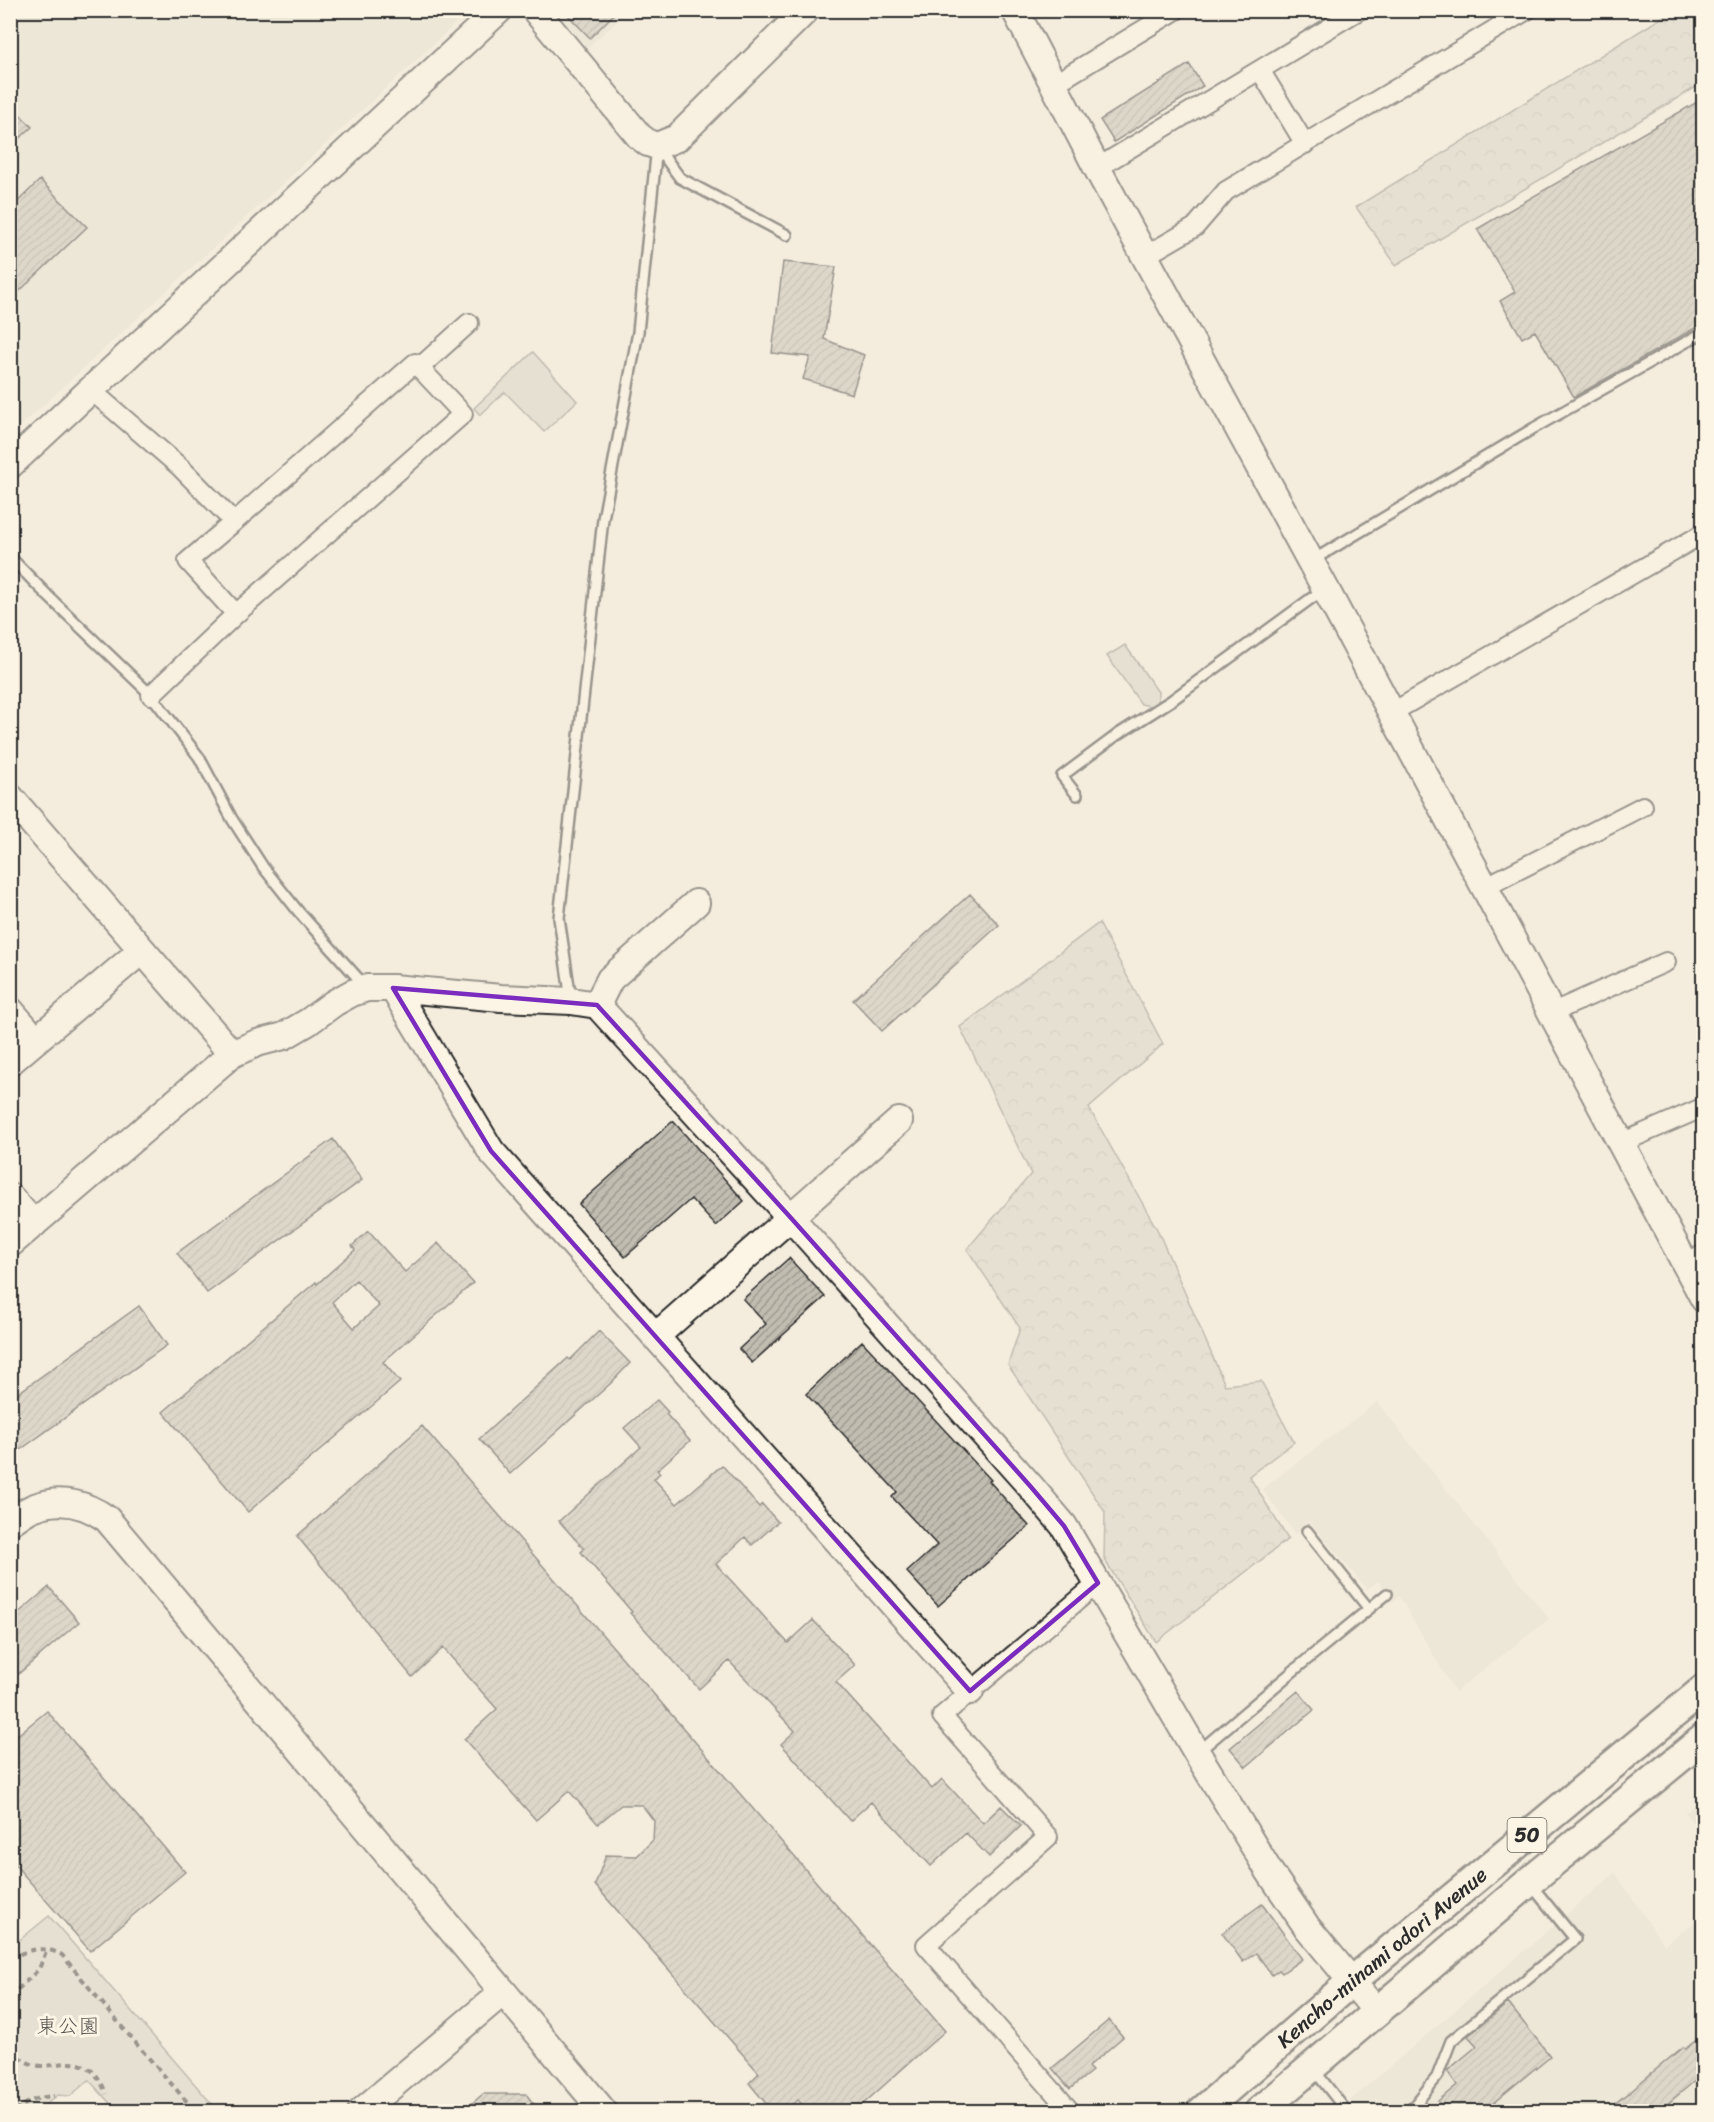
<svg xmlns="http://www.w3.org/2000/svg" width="1714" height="2122" font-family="Sriracha,'Klee One',sans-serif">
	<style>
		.built { fill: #e5dfd0 }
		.green { fill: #d6d1c4; stroke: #807e78; stroke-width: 1.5 }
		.forest { fill: url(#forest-crowns); stroke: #807e78; stroke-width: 1.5 }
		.building { fill: url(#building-hatch); stroke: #2b2b2b; stroke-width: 1.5; fill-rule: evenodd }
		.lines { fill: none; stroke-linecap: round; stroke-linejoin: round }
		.lane-casing { stroke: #2b2b2b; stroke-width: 14 }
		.street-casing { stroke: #2b2b2b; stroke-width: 22 }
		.secondary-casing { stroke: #2b2b2b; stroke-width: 30 }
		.primary-casing { stroke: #2b2b2b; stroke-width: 33 }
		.path { stroke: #2b2b2b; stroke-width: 4; stroke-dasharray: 6 4.5; stroke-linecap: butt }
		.lane { stroke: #fcf5e5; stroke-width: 9 }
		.street { stroke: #fcf5e5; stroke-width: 18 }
		.secondary { stroke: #fcf5e5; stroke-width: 26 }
		.primary { stroke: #fcf5e5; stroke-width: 28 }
		.marked { fill: none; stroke: #7b2cbf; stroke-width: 4.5; stroke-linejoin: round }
		.labels { text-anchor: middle; stroke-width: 6; stroke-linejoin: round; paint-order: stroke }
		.shield { fill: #fcf5e5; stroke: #6a6863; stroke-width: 1.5 }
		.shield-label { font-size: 20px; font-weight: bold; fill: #2b2b2b }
		.street-label { font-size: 21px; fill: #2b2b2b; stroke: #fcf5e5 }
		.park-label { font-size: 21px; fill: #565451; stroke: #fcf5e5 }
	</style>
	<defs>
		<pattern id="forest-crowns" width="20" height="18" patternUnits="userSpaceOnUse" patternTransform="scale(1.5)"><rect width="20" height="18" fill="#d6d1c4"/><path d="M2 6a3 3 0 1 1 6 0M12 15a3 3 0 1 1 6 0" fill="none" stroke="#b8b4a9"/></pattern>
		<pattern id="building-hatch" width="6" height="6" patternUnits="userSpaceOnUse" patternTransform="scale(1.5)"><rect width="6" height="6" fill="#c2bdb1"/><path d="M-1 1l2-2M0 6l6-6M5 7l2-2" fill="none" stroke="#9e9a90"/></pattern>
	</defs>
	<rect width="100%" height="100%" fill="#f4edde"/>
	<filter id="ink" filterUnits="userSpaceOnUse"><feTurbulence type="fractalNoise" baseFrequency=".0167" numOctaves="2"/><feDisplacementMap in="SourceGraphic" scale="12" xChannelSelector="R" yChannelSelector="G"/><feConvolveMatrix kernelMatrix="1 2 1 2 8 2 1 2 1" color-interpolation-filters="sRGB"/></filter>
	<g filter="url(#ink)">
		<path class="built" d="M11 11H469L11 435Z
			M561 11H629L587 48 564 21Z
			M1377 1402 1549 1619 1455 1692 1399 1596 1393 1601 1378 1581 1367 1589 1309 1521 1295 1534 1262 1489Z
			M1703 1799V1836L1685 1813Z
			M1615 1873 1664 1945 1703 1916V2111L1337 2112Z"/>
		<path class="green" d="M533 352 577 401 544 432 505 392 480 415 474 408Z
			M1125 645 1158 692V701L1150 706 1141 704 1107 656Z
			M49 1916 218 2111H117L89 2080 70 2096 58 2095 38 2111H11V1947Z"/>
		<path class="forest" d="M1674 10 1703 11V83L1396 265 1356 207Z
			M1099 923 1163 1044 1089 1108 1158 1231 1225 1385 1261 1381 1294 1442 1249 1476 1288 1539 1156 1642 1104 1559 1105 1512 1008 1365 1020 1328 967 1249 1031 1174 960 1027Z"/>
		<path class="building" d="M563 10H618L590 38Z
			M1189 64 1203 86 1114 142 1100 120Z
			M1704 98V323L1574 397 1535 331 1522 338 1500 301 1515 292 1477 229Z
			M10 104 32 127 10 147Z
			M40 180 87 227 10 300V209Z
			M783 262 836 267 824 339 864 355 852 394 803 379 810 357 772 353Z
			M970 894 999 925 882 1031 853 1000Z
			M673 1121 744 1201 716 1226 691 1199 625 1257 579 1204Z
			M333 1139 362 1180 207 1293 177 1253Z
			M368 1231 405 1272 438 1243 473 1283 383 1362 400 1382 248 1512 163 1412 316 1282 317 1284 355 1250 352 1246ZM356 1280 379 1306 354 1328 332 1302Z
			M789 1258 825 1297 752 1363 739 1349 766 1324 743 1299Z
			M139 1306 167 1345 10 1457V1399Z
			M599 1331 630 1363 611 1383 510 1474 479 1439 568 1358 570 1360Z
			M862 1341 991 1480 989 1481 1029 1526 938 1606 907 1572 937 1545 892 1497 897 1492 806 1394Z
			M657 1400 668 1412 666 1414 690 1441 657 1470 660 1473 654 1479 677 1504 722 1465 759 1507 762 1504 778 1522 752 1545 745 1537 716 1564 788 1643 813 1620 855 1665 836 1682 932 1789 942 1779 983 1823 1001 1806 1021 1826 989 1857 966 1833 931 1866 871 1802 850 1821 781 1744 795 1731 729 1661 699 1689 630 1613 632 1612 581 1552 584 1549 559 1521 641 1447 624 1428Z
			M422 1426 945 2031 854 2112H808L798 2100 782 2112H773L749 2083 759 2073 595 1885 606 1855 637 1856 653 1840 654 1821 642 1805H621L598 1824 569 1791 536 1820 464 1739 497 1709 443 1648 412 1677 297 1536Z
			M49 1587 79 1622 10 1681V1620Z
			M1298 1691 1314 1710 1246 1767 1230 1748Z
			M47 1711 185 1872 90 1951 10 1859V1741Z
			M1262 1904 1302 1959 1282 1973 1279 1970 1272 1975 1256 1953 1243 1962 1222 1933Z
			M1508 2003 1550 2056 1482 2112H1446L1438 2101 1457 2085 1447 2071 1477 2046 1468 2036Z
			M1109 2020 1123 2037 1088 2067 1092 2071 1070 2089 1052 2068Z
			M1704 2034V2054L1695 2061 1704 2073 1658 2112H1605L1683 2047 1685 2049Z
			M483 2094H526L540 2112H462Z"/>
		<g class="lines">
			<g class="lane-casing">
				<path id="lane" d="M658 148 680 178 787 235
					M10 557 48 596 151 695 199 757 232 819 263 867 298 911 364 985
					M1313 560 1534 428 1704 332
					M1077 795 1062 776 1117 735 1172 700 1324 589
					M571 1000 559 918 603 519 638 332 657 146
					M1307 1531 1369 1609
					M1198 1752 1298 1667 1387 1594
					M1315 2071 1347 2112
					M1409 2112 1437 2077 1451 2041 1575 1939 1532 1886"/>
			</g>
			<g class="street-casing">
				<path id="street" d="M1260 70 1305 144
					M1054 84 1176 10
					M1097 168 1359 10
					M1145 256 1195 227 1226 191 1527 10
					M419 368 469 323
					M92 391 180 467 234 522 415 363 463 414 236 614 188 561 234 522
					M151 695 236 614
					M1391 713 1704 533
					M1485 887 1643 806
					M1551 1013 1666 962
					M1621 1143 1704 1107
					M1684 1263 1704 1254
					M1071 2112 926 1945 1048 1837 942 1716 1098 1583"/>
			</g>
			<g class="secondary-casing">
				<path id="secondary" d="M535 10 639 136 648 143 657 146 677 138 806 10
					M1015 10 1097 168 1325 588 1704 1299
					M10 465 499 10
					M10 797 232 1054 257 1043 284 1036 308 1022 334 1003 352 993 367 988H393L501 998 571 1001 597 1005 791 1218 1031 1487 1064 1526 1197 1753 1269 1871 1307 1927 1376 2011
					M393 988 491 1151 970 1691
					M597 1005 610 979 696 903
					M10 1010 36 1040
					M10 1062 141 951
					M10 1197 34 1224
					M10 1244 232 1054
					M655 1337 899 1121
					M10 1522C18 1517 26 1510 35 1507 61 1497 86 1504 107 1519L604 2112
					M361 2112 503 1992"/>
			</g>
			<g class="primary-casing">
				<g id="primary">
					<path id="s1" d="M1201 2112 1351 1982 1704 1689"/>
					<path d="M1259 2112 1529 1882 1704 1738"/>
				</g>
			</g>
			<path class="path" d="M10 1959C28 1949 44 1945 62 1955L133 2040 196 2112
				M10 1997 39 1969 47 1949
				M10 2050C17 2056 26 2063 35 2065 46 2068 57 2063 68 2063 89 2062 100 2076 106 2094
				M15 2112C27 2101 38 2097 54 2096"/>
			<use href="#lane" class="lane"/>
			<use href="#street" class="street"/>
			<use href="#secondary" class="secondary"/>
			<use href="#primary" class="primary"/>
		</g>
	</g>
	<path d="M0 0H1714V2122H0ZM393 988 597 1005 791 1218 1031 1487 1064 1526 1098 1583 970 1691 491 1151Z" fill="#f4edde" fill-opacity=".55" fill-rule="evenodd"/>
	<path class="marked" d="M393 988 597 1005 791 1218 1031 1487 1064 1526 1098 1583 970 1691 491 1151Z"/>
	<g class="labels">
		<rect class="shield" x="1507.5" y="1818" width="39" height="34" rx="4.5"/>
		<g class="shield-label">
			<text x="1527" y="1842">50</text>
		</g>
		<g class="street-label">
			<text dy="7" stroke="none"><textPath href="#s1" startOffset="238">Kencho-minami odori Avenue</textPath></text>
		</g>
		<g class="park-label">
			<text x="68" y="2033">東公園</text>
		</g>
	</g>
	<rect width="1714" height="2122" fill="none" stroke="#fcf5e5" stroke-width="36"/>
	<rect x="18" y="18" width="1678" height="2086" fill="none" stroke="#2b2b2b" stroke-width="2" filter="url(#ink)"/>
</svg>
